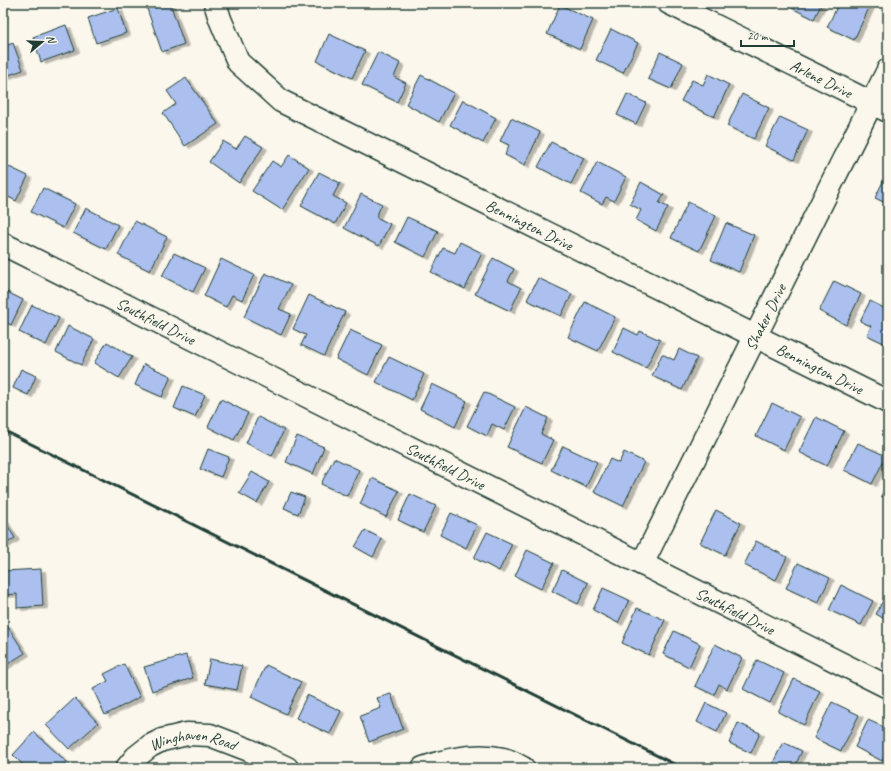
<svg xmlns="http://www.w3.org/2000/svg" width="891" height="771" font-family="Caveat,sans-serif">
	<style>
		.building { fill: #acc0ef; stroke: #1f3d34; filter: url(#shadow) }
		.lines { fill: none; stroke-linecap: round; stroke-linejoin: round }
		.minor-casing { stroke: #1f3d34; stroke-width: 25 }
		.minor { stroke: #fbf7ec; stroke-width: 22 }
		.rail { stroke: #1f3d34; stroke-width: 3 }
		.labels { text-anchor: middle; stroke-width: 3; stroke-linejoin: round; paint-order: stroke }
		.street-label { font-size: 16px; fill: #1f3d34; stroke: #fbf7ec }
	</style>
	<defs>
		<filter id="shadow"><feDropShadow dx="4.5" dy="2.5" stdDeviation="0" flood-color="#0004"/></filter>
	</defs>
	<rect width="100%" height="100%" fill="#fbf7ec"/>
	<filter id="ink" filterUnits="userSpaceOnUse"><feTurbulence type="fractalNoise" baseFrequency=".025" numOctaves="2"/><feDisplacementMap in="SourceGraphic" scale="8" xChannelSelector="R" yChannelSelector="G"/><feConvolveMatrix kernelMatrix="1 2 1 2 8 2 1 2 1" color-interpolation-filters="sRGB"/></filter>
	<g filter="url(#ink)">
		<path class="building" d="M145 3H170L184 44 162 52Z
			M782 3H822L814 19Z
			M839 3H863L870 6 854 40 827 27Z
			M560 5 593 20 580 49 547 34Z
			M118 8 126 33 96 43 88 18Z
			M66 25 75 50 41 62 33 37Z
			M611 29 638 43 623 73 596 60Z
			M329 34 365 51 352 78 317 61Z
			M13 43 23 70 3 77V47Z
			M378 52 400 63 394 77 406 83 397 102 362 85Z
			M660 52 683 63 671 89 648 79Z
			M708 74 729 85 714 117 681 101 692 80 703 85Z
			M421 75 454 93 439 122 406 104Z
			M186 78 218 124 185 146 163 113 176 104 167 91Z
			M627 94 646 103 636 124 617 115Z
			M742 94 769 108 754 139 727 126Z
			M463 100 496 118 483 143 450 125Z
			M780 117 808 130 794 160 765 146Z
			M511 118 540 132 525 165 505 155 509 145 500 141Z
			M245 136 263 147 239 183 209 162 223 141 236 149Z
			M551 142 584 158 571 184 538 167Z
			M289 155 309 168 282 210 252 191 272 161 281 167Z
			M597 162 626 177 614 201 606 197 602 204 581 193Z
			M3 164 28 176 16 201 3 194Z
			M888 171V204L875 198Z
			M319 172 340 183 333 196 346 203 335 224 301 206Z
			M641 182 664 195 659 203 668 207 656 231 636 220 641 210 630 204Z
			M43 188 75 204 63 228 31 212Z
			M361 194 382 204 376 217 390 224 379 246 344 228Z
			M688 202 716 216 699 251 671 238Z
			M86 208 118 225 106 249 73 233Z
			M407 217 438 231 425 257 395 242Z
			M135 221 167 237 150 271 118 255Z
			M726 223 754 235 739 272 711 260Z
			M460 242 482 253 465 289 431 272 443 248 455 253Z
			M174 253 205 268 193 292 162 276Z
			M493 258 514 269 508 281 521 288 510 311 475 294Z
			M221 259 254 275 242 300 232 295 226 307 204 296Z
			M265 273 291 285 279 309 291 314 281 335 244 317Z
			M538 278 572 294 561 316 527 300Z
			M834 281 861 294 846 325 819 311Z
			M3 290 23 300 11 325 3 321Z
			M309 295 345 312 324 356 301 345 306 335 293 329Z
			M870 301 888 310V345L867 335 871 326 860 321Z
			M585 302 615 317 598 351 568 337Z
			M32 305 59 318 46 345 19 332Z
			M68 326 94 339 81 365 56 352Z
			M624 328 638 335 640 331 660 340 646 368 613 352Z
			M350 330 382 345 368 375 336 359Z
			M107 342 132 357 119 378 94 363Z
			M679 349 697 358 682 390 652 376 662 354 674 360Z
			M389 357 424 374 412 400 376 382Z
			M144 364 171 376 162 397 135 385Z
			M21 369 36 376 28 395 13 388Z
			M432 384 467 401 455 427 420 409Z
			M183 386 205 395 195 417 174 408Z
			M484 392 515 407 504 430 492 424 487 436 467 426Z
			M221 399 248 413 234 440 208 427Z
			M772 403 800 417 784 450 756 436Z
			M526 407 548 418 541 434 553 440 542 463 507 447Z
			M258 417 284 430 272 456 246 443Z
			M816 417 844 431 827 466 799 452Z
			M297 436 324 447 313 474 286 462Z
			M858 443 886 456 872 484 844 470Z
			M563 446 597 462 586 487 551 470Z
			M208 449 229 457 221 477 200 469Z
			M624 452 644 462 623 506 594 492 610 459 619 463Z
			M334 458 359 470 347 496 321 484Z
			M252 472 269 482 257 503 239 493Z
			M372 478 399 491 386 517 360 504Z
			M888 482V500L881 496Z
			M291 492 305 497 298 514 284 508Z
			M410 494 436 506 423 532 398 520Z
			M716 510 741 523 725 555 700 543Z
			M451 513 477 525 466 548 440 535Z
			M3 520H4L15 538 3 546Z
			M365 530 382 539 373 557 355 547Z
			M487 532 512 544 499 571 474 558Z
			M756 541 787 557 776 580 744 565Z
			M527 550 554 563 541 589 515 576Z
			M798 563 830 578 818 603 786 588Z
			M41 569 43 606 17 608V594L3 595V571Z
			M562 570 588 583 578 604 552 591Z
			M841 585 873 601 861 625 829 610Z
			M603 588 629 600 618 623 593 610Z
			M888 591V621L876 614Z
			M637 608 665 620 649 655 622 643Z
			M6 624 25 653 3 667V626Z
			M674 631 700 644 689 667 663 654Z
			M715 644 742 658 727 689 719 684 714 695 695 686Z
			M186 655 193 678 152 691 144 667Z
			M210 659 242 666 237 690 205 684Z
			M757 660 784 673 770 703 743 689Z
			M124 664 140 697 105 715 93 689 108 681 104 674Z
			M266 665 301 682 286 714 251 697Z
			M794 679 820 691 804 725 778 712Z
			M391 694 403 729 369 742 360 716 381 708 377 698Z
			M307 695 341 711 330 734 296 718Z
			M75 698 98 723 69 749 46 725Z
			M832 702 859 715 841 751 814 738Z
			M706 703 726 713 717 732 697 722Z
			M868 720 888 729V749L882 761 855 747Z
			M738 723 760 733 751 753 729 743Z
			M34 732 70 765 67 768H26L13 755Z
			M783 742 802 751 794 768H784L773 763Z"/>
		<g class="lines">
			<g class="minor-casing">
				<g id="minor">
					<path id="s1" d="M215 3 220 19 238 62 281 101 888 402"/>
					<path id="s2" d="M669 3 888 111"/>
					<path id="s3" d="M3 244 888 687"/>
					<path id="s4" d="M642 564 888 70"/>
					<path id="s5" d="M127 768 136 757 150 746 162 740 187 734 210 735 249 750 287 768"/>
					<path d="M423 768C448 759 477 753 503 759 510 760 517 765 523 768"/>
				</g>
			</g>
			<use href="#minor" class="minor"/>
			<path class="rail" d="M3 430 682 768"/>
		</g>
	</g>
	<g class="labels">
		<g class="street-label">
			<text dy="6" stroke="none"><textPath href="#s2" startOffset="170">Arlene Drive</textPath></text>
			<text dy="6" stroke="none"><textPath href="#s1" startOffset="399">Bennington Drive</textPath></text>
			<text dy="6" stroke="none"><textPath href="#s4" startOffset="276">Shaker Drive</textPath></text>
			<text dy="6" stroke="none"><textPath href="#s3" startOffset="171">Southfield Drive</textPath></text>
			<text dy="6" stroke="none"><textPath href="#s1" startOffset="723">Bennington Drive</textPath></text>
			<text dy="6" stroke="none"><textPath href="#s3" startOffset="495">Southfield Drive</textPath></text>
			<text dy="6" stroke="none"><textPath href="#s3" startOffset="819">Southfield Drive</textPath></text>
			<text dy="6" stroke="none"><textPath href="#s5" startOffset="77">Winghaven Road</textPath></text>
		</g>
	</g>
	<rect width="891" height="771" fill="none" stroke="#fbf7ec" stroke-width="16"/>
	<rect x="8" y="8" width="875" height="755" fill="none" stroke="#1f3d34" stroke-width="1.5" filter="url(#ink)"/>
	<g transform="translate(42 42) rotate(71)" stroke="#fbf7ec" stroke-width="3" paint-order="stroke">
	<path d="M0-3L7 15L0 10L-7 15Z" fill="#1f3d34"/>
	<text y="-6" font-size="11" font-weight="bold" text-anchor="middle" fill="#1f3d34">N</text>
	</g>
	<path d="M741 40v6h53v-6" fill="none" stroke="#1f3d34" stroke-width="2"/>
	<text x="747" y="40" font-size="12" fill="#1f3d34" stroke="#fbf7ec" stroke-width="3" paint-order="stroke">20 m</text>
</svg>
